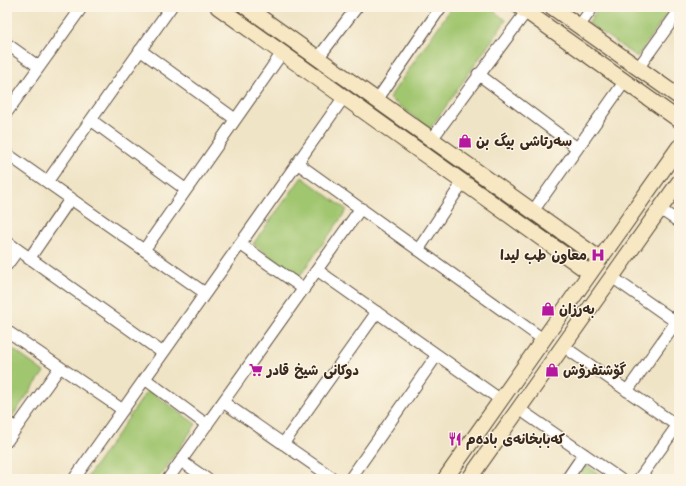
<svg xmlns="http://www.w3.org/2000/svg" width="686" height="486" font-family="Mali,'Playpen Sans Arabic',sans-serif">
	<style>
		.green { fill: #a1c670; stroke: #6e7847 }
		.lines { fill: none; stroke-linecap: round; stroke-linejoin: round }
		.street-casing { stroke: #564637; stroke-width: 13 }
		.secondary-casing { stroke: #564637; stroke-width: 17 }
		.street { stroke: #fff; stroke-width: 11 }
		.secondary { stroke: #f7e8c3; stroke-width: 15 }
		.labels { text-anchor: middle; stroke-width: 3; stroke-linejoin: round; paint-order: stroke }
		.poi-label { font-size: 14px; font-weight: bold; fill: #3b2a1e; stroke: #fcf5e5; text-anchor: start }
	</style>
	<rect width="100%" height="100%" fill="#fcf5e5"/>
	<filter id="ink" filterUnits="userSpaceOnUse"><feTurbulence type="fractalNoise" baseFrequency=".025" numOctaves="2"/><feDisplacementMap in="SourceGraphic" scale="8" xChannelSelector="R" yChannelSelector="G"/><feConvolveMatrix kernelMatrix="1 2 1 2 8 2 1 2 1" color-interpolation-filters="sRGB"/></filter>
	<filter id="wash" filterUnits="userSpaceOnUse"><feTurbulence type="fractalNoise" baseFrequency=".012" numOctaves="4" result="noise"/><feDisplacementMap in="SourceGraphic" scale="16" xChannelSelector="R" yChannelSelector="G"/><feGaussianBlur stdDeviation="0.9" result="paint"/><feColorMatrix in="noise" values="0 0 0 0 0 0 0 0 0 0 0 0 0 0 0 0 0 1.4 0 .05"/><feComposite in="paint" operator="in"/></filter>
	<g filter="url(#wash)">
		<rect width="100%" height="100%" fill="#f0e4c6"/>
		<path class="green" d="M452 7H488L506 20 430 129 389 98Z
			M599 7H671L637 57 588 23Z
			M302 177 347 210 299 277 253 244Z
			M7 345 44 372 11 418 7 415Z
			M148 390 196 424 158 479H86Z
			M587 466 606 479H577Z"/>
	</g>
	<g filter="url(#ink)">
		<g class="lines">
			<g class="street-casing">
				<path id="street" d="M579 26 593 7
					M7 44 39 67
					M140 50 235 119
					M318 58 357 7
					M638 68 679 11
					M478 74 577 148
					M377 100 441 7
					M7 112 82 7
					M91 120 185 189
					M432 139 526 12
					M7 154 205 293
					M297 163 544 340
					M47 182 171 7
					M660 209 679 222
					M533 211 625 81
					M7 242 163 353
					M240 244 304 289
					M144 250 282 53
					M418 250 463 182
					M29 259 71 198
					M7 265 18 250
					M317 270 501 400
					M612 277 676 322
					M7 331 123 410
					M563 346 679 427
					M145 379 207 425
					M627 391 679 318
					M223 402 334 479
					M519 409 620 479
					M7 422 16 428
					M7 441 60 367
					M283 444 377 312
					M181 461 207 479
					M74 479 344 97
					M168 479 361 208
					M350 479 437 355
					M567 479 584 454
					M639 479 677 426"/>
			</g>
			<g class="secondary-casing">
				<path id="secondary" d="M218 7 590 273
					M246 7 600 259
					M520 7 679 120
					M552 7 679 97
					M445 479 679 147
					M469 479 679 182"/>
			</g>
			<use href="#street" class="street"/>
			<use href="#secondary" class="secondary"/>
		</g>
	</g>
	<defs>
		<g id="shop-bare" transform="scale(1.08)"><path d="M-5-2.5h2.3a2.7 3.5 0 0 1 5.4 0H5L5.5 6h-11ZM-1.5-2.5h3a1.5 2.3 0 0 0-3 0Z" fill="#b5179e" stroke="#fcf5e5" stroke-width="2.5" paint-order="stroke"/></g>
		<g id="hospital-bare" transform="scale(1.08)"><path d="M-5-5h3v3.5h4V-5h3V5h-3V1.5h-4V5h-3Z" fill="#b5179e" stroke="#fcf5e5" stroke-width="2.5" paint-order="stroke"/></g>
		<g id="supermarket-bare" transform="scale(1.08)"><path d="M-6-5.5h2.5l.6 2H6L4.5 2H-2.5L-4.4-4H-6ZM-1.5 3.2a1.3 1.3 0 1 0 .1 0ZM3 3.2a1.3 1.3 0 1 0 .1 0Z" fill="#b5179e" stroke="#fcf5e5" stroke-width="2.5" paint-order="stroke"/></g>
		<g id="restaurant-bare" transform="scale(1.08)"><path d="M-5-6h1v4h1v-4h1v4h1v-4h1v5L-1.5 .5V6h-2V.5L-5-1ZM5-6V6H3V1.5H1.5Q1.5-4 5-6Z" fill="#b5179e" stroke="#fcf5e5" stroke-width="2.5" paint-order="stroke"/></g>
	</defs>
	<g fill-rule="evenodd">
		<use href="#shop-bare" x="465" y="141"/>
		<use href="#hospital-bare" x="598" y="255"/>
		<use href="#shop-bare" x="548" y="309"/>
		<use href="#supermarket-bare" x="256" y="370"/>
		<use href="#shop-bare" x="552" y="370"/>
		<use href="#restaurant-bare" x="455" y="439"/>
	</g>
	<g class="labels">
		<g class="poi-label">
			<text x="476" y="146">سەرتاشی بیگ بن</text>
			<text x="587" y="260" text-anchor="end">معاون طب لیدا</text>
			<text x="559" y="314">بەرزان</text>
			<text x="267" y="375">دوکانی شیخ قادر</text>
			<text x="563" y="375">گۆشتفرۆش</text>
			<text x="466" y="444">کەبابخانەی بادەم</text>
		</g>
	</g>
	<rect width="686" height="486" fill="none" stroke="#fcf5e5" stroke-width="24"/>
</svg>
